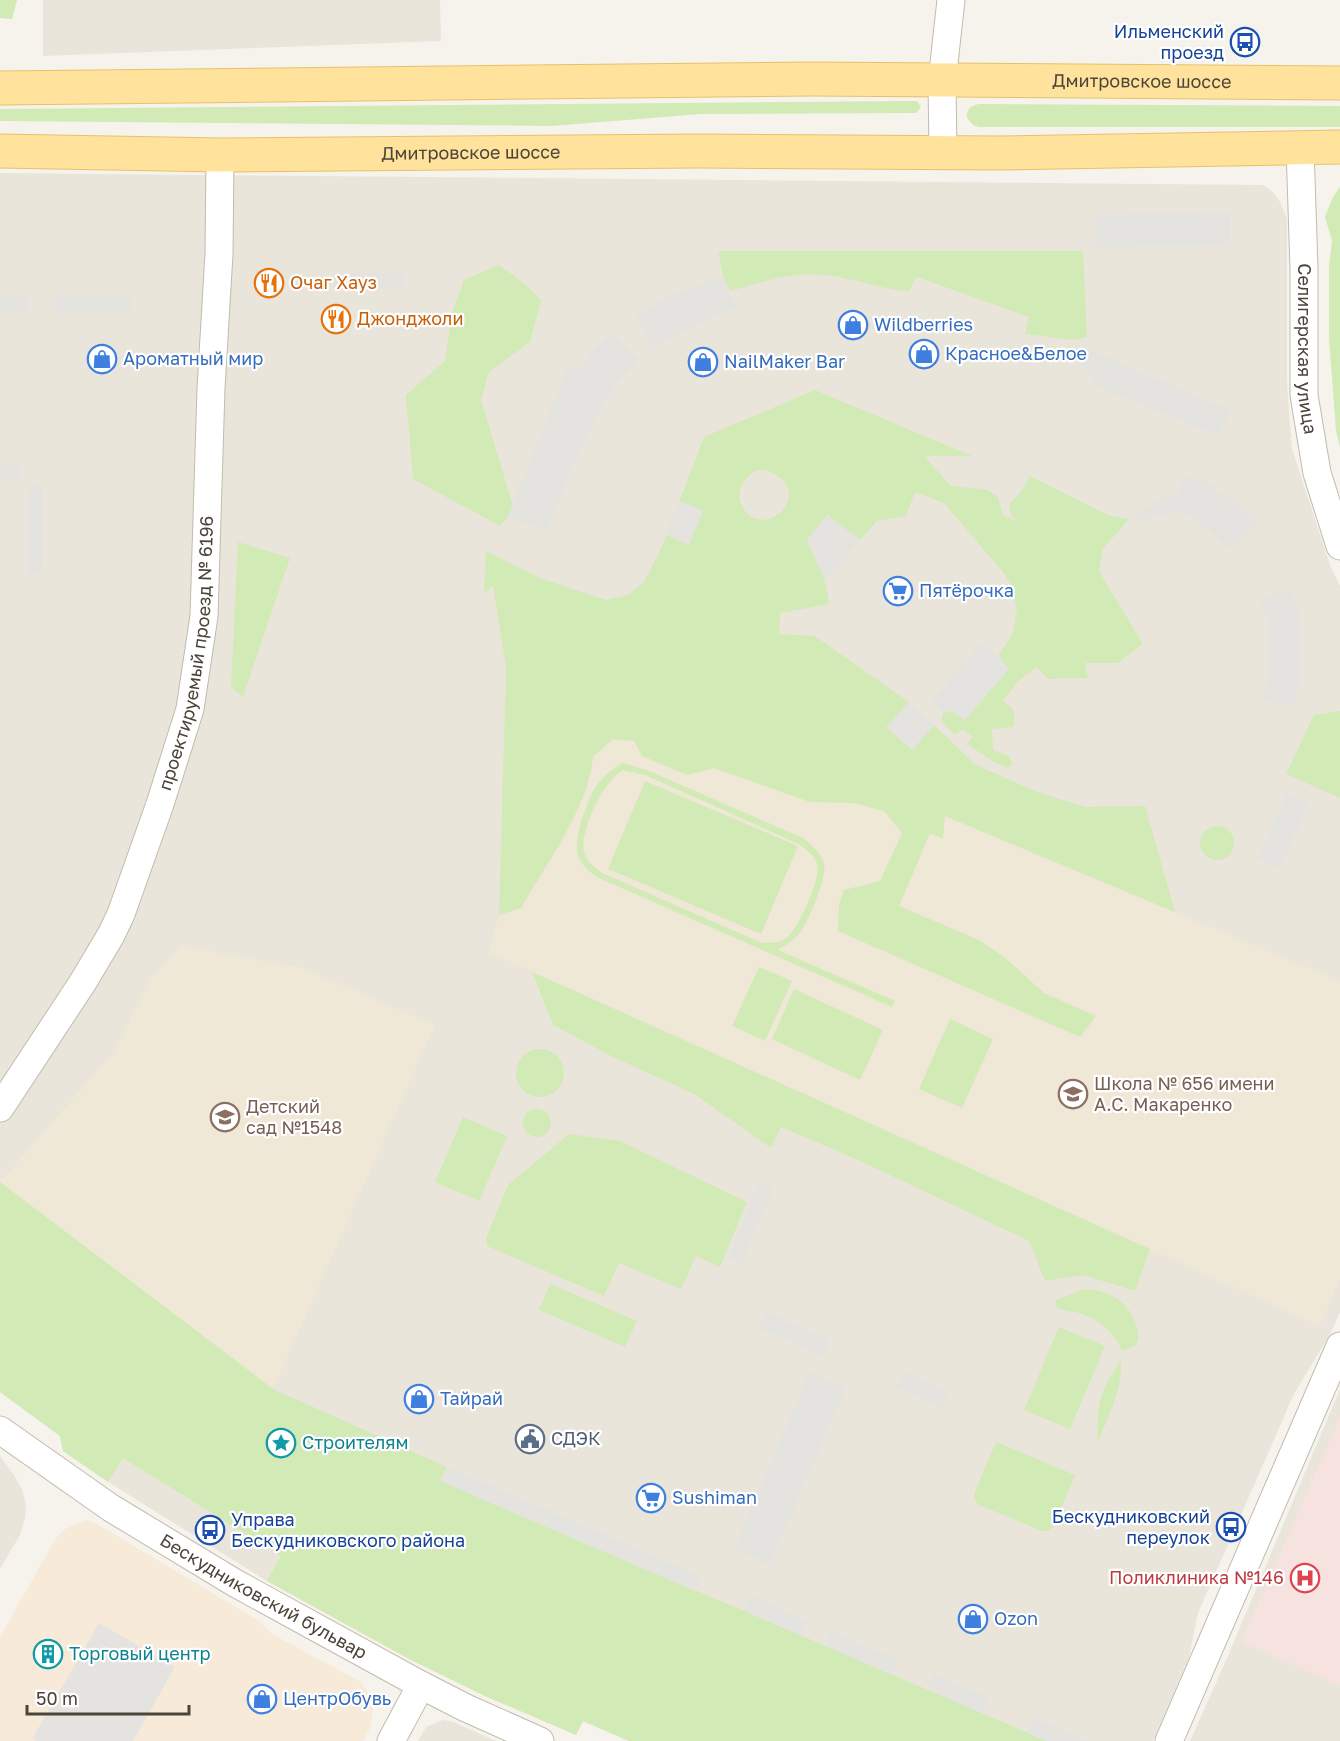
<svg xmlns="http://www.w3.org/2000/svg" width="1340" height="1741" font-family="'Golos Text',sans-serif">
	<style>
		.residential { fill: #eae5da }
		.commercial { fill: #f7ead8 }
		.education { fill: #efe8d6 }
		.medical { fill: #f6e3e0 }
		.green { fill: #d2eab5; fill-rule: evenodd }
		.parking { fill: #e5e3e0 }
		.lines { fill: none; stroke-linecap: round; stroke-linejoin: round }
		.minor-casing { stroke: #c2bbae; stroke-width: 29 }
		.major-casing { stroke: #e6c16a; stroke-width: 35 }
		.minor { stroke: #fff; stroke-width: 27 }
		.major { stroke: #ffe39c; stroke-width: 33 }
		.labels { text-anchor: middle; stroke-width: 4.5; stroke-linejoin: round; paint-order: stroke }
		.transit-label { font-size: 18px; fill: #164399; stroke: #fff; text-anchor: end }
		.street-label { font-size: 18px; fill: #4b4439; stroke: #fff }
		.food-label { font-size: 18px; fill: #c56008; stroke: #fff; text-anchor: start }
		.shop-label { font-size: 18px; fill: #366cbe; stroke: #fff; text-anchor: start }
		.education-label { font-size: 18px; fill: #785e54; stroke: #fff; text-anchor: start }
		.service-label { font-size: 18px; fill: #4e5e75; stroke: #fff; text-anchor: start }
		.culture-label { font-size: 18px; fill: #0d838f; stroke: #fff; text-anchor: start }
		.health-label { font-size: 18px; fill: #be3a42; stroke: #fff; text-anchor: end }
	</style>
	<rect width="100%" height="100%" fill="#f6f3ec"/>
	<path class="residential" d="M43 0H440L441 41 43 56Z
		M0 173 1263 185 1273 192 1280 202 1287 219V383L1292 449 1330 565 1340 586V1312L1330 1334 1294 1394 1198 1613 1189 1657 1153 1741H629L583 1721 576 1735 485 1696 411 1660 267 1581 108 1482 63 1451 60 1436 0 1392Z
		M1340 1389V1741H1190L1228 1656Z
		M0 1456 14 1475 22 1489 26 1505 25 1518 20 1535 0 1569Z
		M443 1720 451 1721 496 1741H418L426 1727Z"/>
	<path class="commercial" d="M86 1520 97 1524 256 1619 274 1635 359 1681 365 1688 371 1699 373 1712 370 1728 363 1741H0V1637L56 1538 65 1529Z"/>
	<path class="education" d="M506 667 887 792 1340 981V1279L1320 1326 489 952 499 915Z
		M181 946 303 968 435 1025 273 1389 0 1182 112 1054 151 978Z"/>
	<path class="medical" d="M1340 1417V1685L1241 1642Z"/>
	<path class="green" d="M0 0H17L12 19 0 18Z
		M917 101 921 107 916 113 701 114 552 126 0 121V109Z
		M979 104 1340 106V127H979L973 125 967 118C966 110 970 106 979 104Z
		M1340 187V447L1336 431 1329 338V267L1332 241 1325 217 1333 197Z
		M718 251H1083L1087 337 1074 340 1025 334 1029 317 917 277 909 291C881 290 855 278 826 275 793 271 762 282 730 291L723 276Z
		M499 265 525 284 541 300 530 342 489 372 481 400 513 506 508 517 500 526 413 479 406 395 445 361 452 313 464 280Z
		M815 390 972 456H924L951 486 988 490 998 497 1003 515 1018 522 1011 515 1009 505 1023 489 1030 476 1108 515 1129 519 1103 549 1099 571 1143 644 1118 663H1085L1088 678 1048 679 1036 667 1017 682 1003 701C1015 709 1017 713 1013 727L992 729 993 750 1009 756 1013 763 1008 768 994 762 967 744 973 737 963 729 955 735 941 721 943 712 952 711 1008 669 998 656 1013 633 1017 608 1010 584 1003 572 944 503 915 492 906 516 877 521 860 540 827 515 807 540 825 580 829 604 780 613 779 634 815 636 909 702 887 727 912 750 934 725 976 765 1035 791 1085 807 1145 806 1175 912 945 816 943 839 930 833 899 906 979 940 1004 957 1044 993 1096 1016 1080 1037 838 931 839 904 844 890 880 881 902 833 884 811 854 803 810 802 714 768 687 775 642 756 634 741 613 739 593 757C589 807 545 866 521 908L499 915 506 667 493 586 484 593 486 551 540 578 606 600 628 595 644 582 661 549 704 437ZM757 470C767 470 771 471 779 477 807 496 769 537 746 512 732 496 742 479 757 470Z
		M238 542 290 558 243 697 231 687Z
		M1340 711V798L1286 774 1314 715Z
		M622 763 647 770 803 838C811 845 820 852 824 863 828 876 808 922 800 933 793 941 786 945 778 950L895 1001 892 1007 599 878C589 872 582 866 578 855 573 841 587 801 595 788 602 778 611 769 622 763ZM623 770 645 775 799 844C806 850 815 855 817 864 822 878 797 932 785 939 778 943 769 943 762 943L602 873C595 867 586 862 584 852 579 831 604 780 623 770Z
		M645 781 798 846 761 934 608 869Z
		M1200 843a17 17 0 1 1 34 0a17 17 0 1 1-34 0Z
		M759 967 792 981 765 1041 732 1026Z
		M532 972 1150 1249 1135 1291 1083 1275 1045 1281 1029 1241 858 1160 781 1127 771 1148 694 1094 613 1057 553 1025Z
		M794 989 883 1030 860 1080 772 1039Z
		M950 1019 993 1039 962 1108 919 1089Z
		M516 1073a24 24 0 1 1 48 0a24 24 0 1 1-48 0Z
		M523 1123a14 14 0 1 1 28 0a14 14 0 1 1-28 0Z
		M463 1117 507 1136 479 1201 435 1182Z
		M569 1134 620 1141 747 1202 720 1267 696 1256 681 1289 619 1263 604 1296 487 1246 486 1238 508 1185Z
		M0 1182 273 1389 447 1467 441 1481 1047 1741H629L583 1721 576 1735 485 1696 411 1660 267 1581 281 1556 123 1458 108 1482 63 1451 60 1436 0 1392Z
		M550 1284 637 1321 625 1347 539 1310Z
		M1084 1289C1106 1290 1124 1298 1134 1319 1138 1329 1140 1337 1135 1346L1122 1351C1115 1332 1098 1319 1079 1313 1070 1311 1062 1311 1055 1306L1056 1300Z
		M1059 1327 1105 1346 1070 1429 1024 1410Z
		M1121 1361C1122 1390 1109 1415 1098 1442 1096 1408 1100 1388 1121 1361Z
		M996 1442 1075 1475 1053 1527 1048 1531H1042L979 1505 975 1500 974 1494Z"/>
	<path class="parking" d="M1230 213V246L1095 247V215Z
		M334 273H404V289H333Z
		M723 276 737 308 686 329 654 347 635 317 669 296Z
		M0 295 27 296 26 312 0 311Z
		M55 296 131 297V313L55 312Z
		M611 333 639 359 615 386 602 407 567 480 547 530 508 517 568 367 579 371 593 349Z
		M1088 349 1169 384 1232 411 1218 436 1095 386 1073 350Z
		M0 465H20V479H0Z
		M1181 477 1202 480 1220 491 1258 524 1230 551 1208 529 1182 513 1162 514 1141 523 1135 517 1157 500 1178 493Z
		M28 486H42V573H28Z
		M680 501 703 511 689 545 666 535Z
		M827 515 860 540 825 580 807 540Z
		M1292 591 1300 621V677L1295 705 1272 703 1262 698 1269 676V624L1261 601 1273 593Z
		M981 642 998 656 1009 669 965 720 952 711 943 712 930 700 946 685Z
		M909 702 934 725 912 750 886 727Z
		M1287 793 1309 803 1280 868 1258 858Z
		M759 1183 773 1189 741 1264 727 1258Z
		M766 1312 831 1340 824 1356 759 1328Z
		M904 1371 949 1392 942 1408 896 1388Z
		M809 1373 846 1388 770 1564 734 1549Z
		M447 1467 701 1576 695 1591 440 1481Z
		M750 1595 808 1621 801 1635 744 1610Z
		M99 1623 175 1667 133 1741H36L32 1739Z
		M832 1631 899 1660 892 1675 825 1645Z
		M934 1674 989 1698 982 1713 927 1689Z
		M1033 1718 1089 1741H1047L1027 1733Z"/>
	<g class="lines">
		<g class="minor-casing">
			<g id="minor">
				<path id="s1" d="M1300 147 1304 269V395L1317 473 1340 546"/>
				<path d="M943 153 942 81 951 0"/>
				<path id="s2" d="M0 1108 83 982 111 935 121 914 160 804 190 709 204 616 211 388 219 254 220 155"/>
				<path id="s3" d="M0 1430 111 1508 235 1583 421 1685 466 1708 540 1741"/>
				<path d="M391 1741 421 1685"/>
				<path d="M1169 1741 1340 1346"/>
			</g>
		</g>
		<g class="major-casing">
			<g id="major">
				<path id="s4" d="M0 88 811 79 1340 83"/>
				<path id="s5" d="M0 151 220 155 697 151 1001 153 1340 147"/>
			</g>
		</g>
		<use href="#minor" class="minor"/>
		<use href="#major" class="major"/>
	</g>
	<defs>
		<g id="bus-ring" transform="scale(1.5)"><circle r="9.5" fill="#fff" stroke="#1a4fb4" stroke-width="1.5"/><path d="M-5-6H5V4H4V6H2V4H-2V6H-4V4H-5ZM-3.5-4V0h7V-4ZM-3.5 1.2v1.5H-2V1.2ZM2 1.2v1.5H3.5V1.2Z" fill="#1a4fb4"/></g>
		<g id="restaurant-ring" transform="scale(1.5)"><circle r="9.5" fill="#fff" stroke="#e8710a" stroke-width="1.5"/><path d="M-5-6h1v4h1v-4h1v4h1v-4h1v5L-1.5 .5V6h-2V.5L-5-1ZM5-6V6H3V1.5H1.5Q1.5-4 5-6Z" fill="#e8710a"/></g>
		<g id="shop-ring" transform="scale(1.5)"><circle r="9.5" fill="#fff" stroke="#3f7fe0" stroke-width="1.5"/><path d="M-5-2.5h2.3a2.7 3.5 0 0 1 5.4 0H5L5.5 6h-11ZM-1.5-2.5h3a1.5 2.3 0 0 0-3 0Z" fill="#3f7fe0"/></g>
		<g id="supermarket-ring" transform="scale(1.5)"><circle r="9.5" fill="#fff" stroke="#3f7fe0" stroke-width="1.5"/><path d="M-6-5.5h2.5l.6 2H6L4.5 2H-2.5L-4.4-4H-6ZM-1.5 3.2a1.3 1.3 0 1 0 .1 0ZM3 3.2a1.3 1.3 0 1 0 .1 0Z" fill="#3f7fe0"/></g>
		<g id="school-ring" transform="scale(1.5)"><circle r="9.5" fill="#fff" stroke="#8d6e63" stroke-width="1.5"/><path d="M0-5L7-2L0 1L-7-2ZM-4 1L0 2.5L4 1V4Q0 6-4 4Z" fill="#8d6e63"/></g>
		<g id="civic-ring" transform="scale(1.5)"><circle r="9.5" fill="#fff" stroke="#5c6f8a" stroke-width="1.5"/><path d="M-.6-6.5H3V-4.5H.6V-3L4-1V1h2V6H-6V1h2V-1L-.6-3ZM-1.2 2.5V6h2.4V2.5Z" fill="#5c6f8a"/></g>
		<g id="sight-ring" transform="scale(1.5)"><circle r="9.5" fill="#fff" stroke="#0f9aa8" stroke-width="1.5"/><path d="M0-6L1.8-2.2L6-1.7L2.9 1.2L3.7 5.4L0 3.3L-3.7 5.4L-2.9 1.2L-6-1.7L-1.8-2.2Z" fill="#0f9aa8"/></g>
		<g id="hospital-ring" transform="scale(1.5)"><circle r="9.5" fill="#fff" stroke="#e0444e" stroke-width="1.5"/><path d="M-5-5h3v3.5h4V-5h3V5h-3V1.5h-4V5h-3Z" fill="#e0444e"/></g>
		<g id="building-ring" transform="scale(1.5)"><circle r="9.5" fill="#fff" stroke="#0f9aa8" stroke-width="1.5"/><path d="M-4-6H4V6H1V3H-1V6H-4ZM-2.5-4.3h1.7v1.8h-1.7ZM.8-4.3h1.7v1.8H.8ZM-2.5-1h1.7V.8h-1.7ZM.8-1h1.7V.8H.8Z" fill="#0f9aa8"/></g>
	</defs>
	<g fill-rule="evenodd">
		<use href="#bus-ring" x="1245" y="42"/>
		<use href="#restaurant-ring" x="269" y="283"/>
		<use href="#restaurant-ring" x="336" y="319"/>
		<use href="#shop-ring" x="853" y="325"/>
		<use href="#shop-ring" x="924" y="354"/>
		<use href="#shop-ring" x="102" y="359"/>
		<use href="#shop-ring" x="703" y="362"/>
		<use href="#supermarket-ring" x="898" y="591"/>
		<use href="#school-ring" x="1073" y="1094"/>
		<use href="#school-ring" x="225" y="1117"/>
		<use href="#shop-ring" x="419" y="1399"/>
		<use href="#civic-ring" x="530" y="1439"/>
		<use href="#sight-ring" x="281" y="1443"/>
		<use href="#supermarket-ring" x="651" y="1498"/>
		<use href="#bus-ring" x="1231" y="1527"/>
		<use href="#bus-ring" x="210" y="1530"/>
		<use href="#hospital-ring" x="1305" y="1578"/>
		<use href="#shop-ring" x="973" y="1619"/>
		<use href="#building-ring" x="48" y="1654"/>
		<use href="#shop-ring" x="262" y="1699"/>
	</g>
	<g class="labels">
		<g class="transit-label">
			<text x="1224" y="38">Ильменский<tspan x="1224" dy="21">проезд</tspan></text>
			<text x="1210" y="1523">Бескудниковский<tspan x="1210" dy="21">переулок</tspan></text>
			<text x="231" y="1526" text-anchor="start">Управа<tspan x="231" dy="21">Бескудниковского района</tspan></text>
		</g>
		<g class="street-label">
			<text dy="6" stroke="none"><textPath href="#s4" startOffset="1142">Дмитровское шоссе</textPath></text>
			<text dy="6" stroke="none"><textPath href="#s5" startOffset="471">Дмитровское шоссе</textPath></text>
			<text dy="6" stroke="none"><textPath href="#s1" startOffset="202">Селигерская улица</textPath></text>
			<text dy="6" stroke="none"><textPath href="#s2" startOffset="500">проектируемый проезд № 6196</textPath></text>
			<text dy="6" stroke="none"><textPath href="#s3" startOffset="312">Бескудниковский бульвар</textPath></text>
		</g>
		<g class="food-label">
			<text x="290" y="289">Очаг Хауз</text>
			<text x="357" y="325">Джонджоли</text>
		</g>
		<g class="shop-label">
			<text x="874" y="331">Wildberries</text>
			<text x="945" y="360">Красное&amp;Белое</text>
			<text x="123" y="365">Ароматный мир</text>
			<text x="724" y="368">NailMaker Bar</text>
			<text x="919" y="597">Пятёрочка</text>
			<text x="440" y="1405">Тайрай</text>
			<text x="672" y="1504">Sushiman</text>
			<text x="994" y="1625">Ozon</text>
			<text x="283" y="1705">ЦентрОбувь</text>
		</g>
		<g class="education-label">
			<text x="1094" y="1090">Школа № 656 имени<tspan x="1094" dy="21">А.С. Макаренко</tspan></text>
			<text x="246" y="1113">Детский<tspan x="246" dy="21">сад №1548</tspan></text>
		</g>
		<g class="service-label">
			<text x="551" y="1445">СДЭК</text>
		</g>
		<g class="culture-label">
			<text x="302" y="1449">Строителям</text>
			<text x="69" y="1660">Торговый центр</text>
		</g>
		<g class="health-label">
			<text x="1284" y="1584">Поликлиника №146</text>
		</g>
	</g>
	<path d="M27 1705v9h162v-9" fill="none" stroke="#4b4439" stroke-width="3"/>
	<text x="36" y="1705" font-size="18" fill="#4b4439" stroke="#ffffff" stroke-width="4.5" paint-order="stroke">50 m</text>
</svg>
